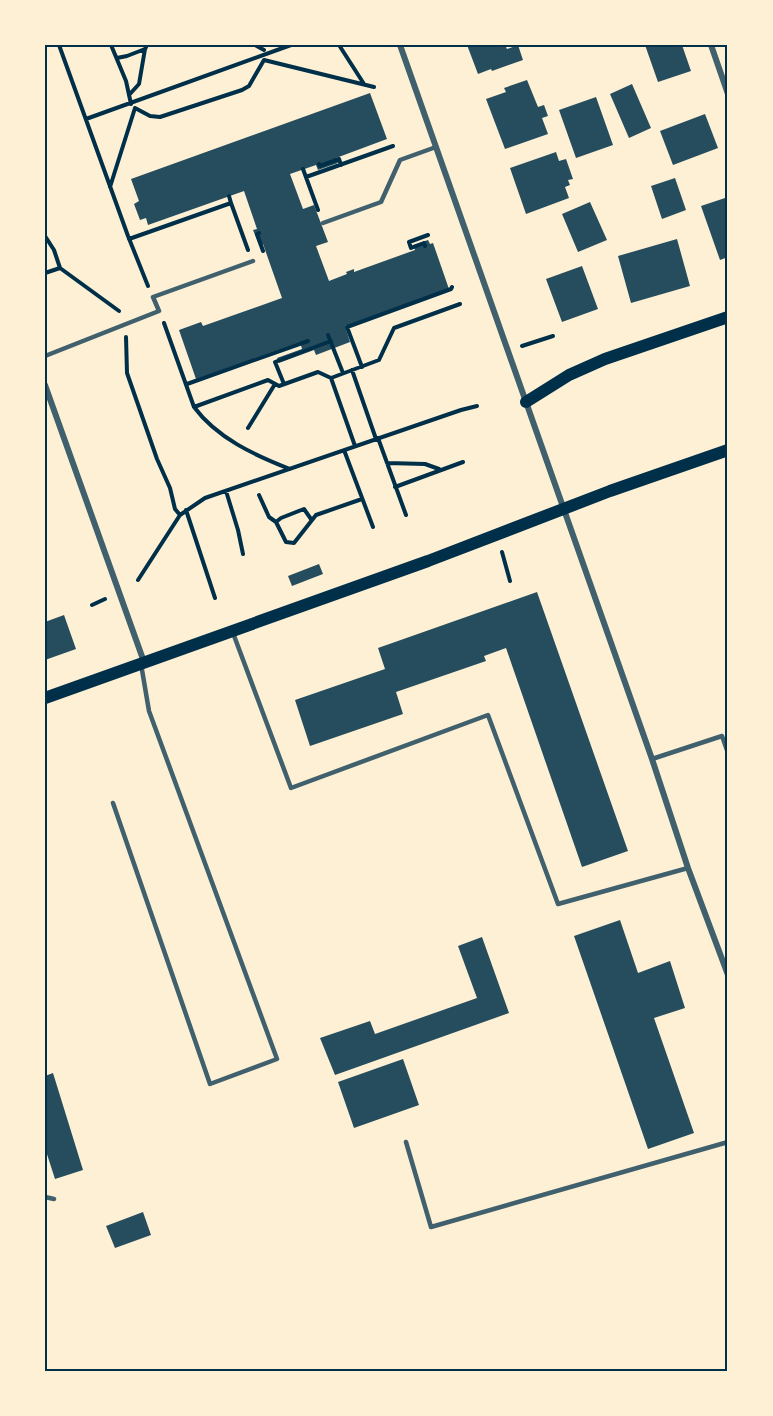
<svg xmlns="http://www.w3.org/2000/svg" width="773" height="1416" font-family="'Alegreya Sans',sans-serif">
	<style>
		.building { fill: #264d5e }
		.lines { fill: none; stroke-linecap: round; stroke-linejoin: round }
		.path { stroke: #003049; stroke-width: 4 }
		.service { stroke: #3f606c; stroke-width: 4.5 }
		.minor { stroke: #3f606c; stroke-width: 6 }
		.secondary { stroke: #003049; stroke-width: 12 }
		.neatline { fill: none; stroke: #003049; stroke-width: 2 }
	</style>
	<rect width="100%" height="100%" fill="#fdf0d5"/>
	<path class="building" d="M467 45H505L507 49 518 45 523 60 492 71 491 69 478 74Z
		M645 45H682L691 71 658 82Z
		M527 80 538 107 544 105 548 116 542 118 548 134 505 149 486 99 506 92 504 88Z
		M632 84 651 128 629 138 610 94Z
		M370 93 387 139 336 158 338 163 318 170 316 165 290 174 303 209 314 205 328 242 316 246 329 281 347 274 346 272 354 269V272L415 250 413 245 428 240 430 244 433 243 449 289 345 326 350 342 316 355 314 350 279 363 277 358 302 349 300 342 196 379 179 330 201 322 203 326 282 298 263 244 259 245 253 230 257 229 244 191 148 225 146 218 140 220 134 204 139 201 131 179Z
		M596 97 613 145 576 158 559 110Z
		M705 114 718 148 673 165 660 131Z
		M556 152 559 161 566 159 573 179 568 180 570 185 565 187 569 198 526 214 510 168Z
		M675 178 686 210 662 219 651 186Z
		M728 197V257L720 260 701 206Z
		M590 202 607 240 578 252 562 214Z
		M677 239 690 286 631 303 618 256Z
		M582 266 598 309 562 322 546 279Z
		M319 564 323 574 292 586 288 576Z
		M537 592 628 851 582 867 506 648 484 656 486 661 396 692 403 714 310 746 295 700 385 669 378 648Z
		M64 615 76 649 45 660V622Z
		M620 920 638 973 670 961 685 1008 654 1018 694 1133 648 1149 574 936Z
		M482 937 509 1013 335 1075 320 1038 370 1021 375 1034 477 998 458 946Z
		M403 1059 419 1105 354 1128 338 1082Z
		M53 1073 83 1170 55 1179 45 1148V1076Z
		M143 1212 151 1235 115 1248 106 1226Z"/>
	<g class="lines">
		<path class="path" d="M59 45 128 236 148 286
			M111 45 126 81 131 104
			M255 45 264 50
			M339 45 364 84
			M117 58 127 56 145 49 147 45
			M264 60 374 87
			M129 95 139 84 145 49
			M86 119 291 45
			M319 164 320 166 339 159 341 165
			M303 169 318 210
			M306 177 393 146
			M110 187 135 108 150 116 160 117 242 90 249 86 264 60
			M231 203 248 250
			M259 233 257 234 263 251
			M45 236 54 250 60 268
			M129 239 231 203 229 196
			M425 246 424 243 411 248 409 242 428 235
			M45 273 60 268 119 311
			M164 323 194 407 268 380 279 386 318 372 331 378 379 360 394 328 460 304
			M328 335 343 373
			M126 337 127 373 157 459 170 488 175 509 180 515
			M522 346 553 336
			M362 367 347 327 451 289 452 287
			M352 370 376 439
			M331 378 355 446
			M187 384 308 341
			M284 384 275 362 331 341
			M194 407C217 438 254 455 290 469
			M248 428 275 384
			M378 438 406 515
			M344 450 373 527
			M387 463 425 464 439 469
			M395 487 463 462
			M226 491 238 530 243 554
			M259 495 269 517 276 522 286 542 294 543 316 515 362 499
			M186 510 215 598
			M276 522 281 518 304 509 311 519
			M502 552 510 581
			M138 580 180 515 205 498 461 410 477 406
			M92 605 105 599"/>
		<path class="service" d="M323 223 381 202 400 160 436 147
			M45 356 159 311 153 297 253 261
			M233 633 291 788 488 715 558 904 688 868
			M652 759 722 736 728 753
			M113 803 210 1084 277 1059 149 711 141 664
			M406 1142 431 1227 728 1142
			M45 1197 54 1199"/>
		<path class="minor" d="M400 45 652 759 688 868 728 975
			M711 45 728 94
			M45 385 144 662"/>
		<path class="secondary" d="M526 402 569 375 605 359 728 317
			M45 698 428 561 610 491 728 450"/>
	</g>
	<rect width="773" height="1416" fill="none" stroke="#fdf0d5" stroke-width="93"/>
	<rect x="46" y="46" width="680" height="1324" class="neatline"/>
</svg>
